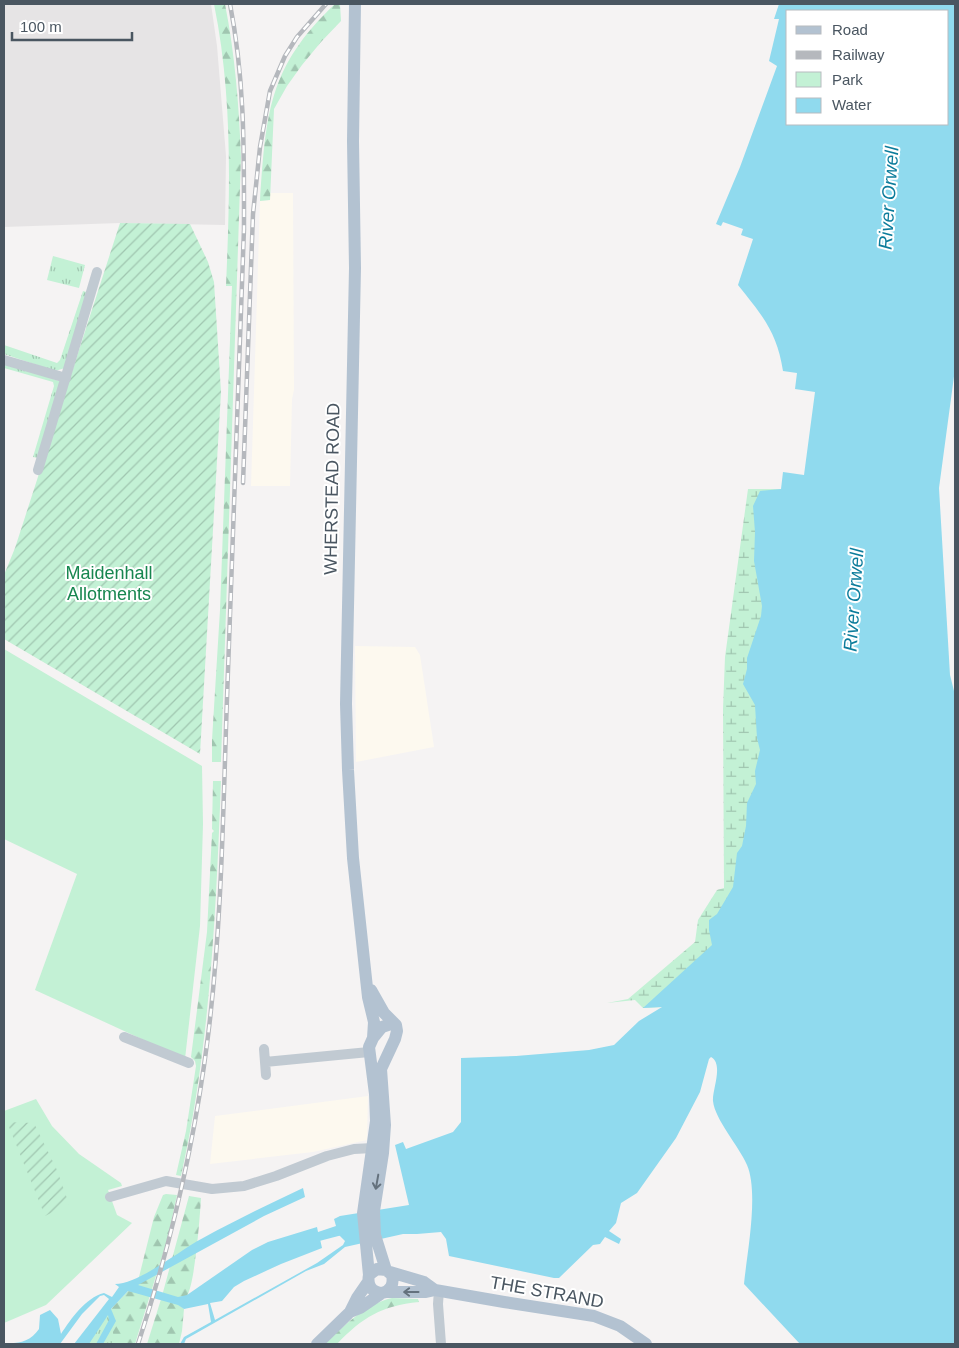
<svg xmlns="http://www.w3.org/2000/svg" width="959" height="1348" font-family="Arial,sans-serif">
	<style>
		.commercial { fill: #fdf9ef }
		.education { fill: #e6e4e5 }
		.grass { fill: url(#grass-tufts) }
		.forest { fill: url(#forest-firs) }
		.wetland { fill: url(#wetland-marsh) }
		.park { fill: #c3f1d5 }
		.garden { fill: url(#garden-furrows) }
		.water { fill: #90daee; fill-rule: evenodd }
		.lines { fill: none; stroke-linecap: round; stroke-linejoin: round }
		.stream { stroke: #90daee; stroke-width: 2.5 }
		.minor { stroke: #c1cad2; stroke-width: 10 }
		.major { stroke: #b3c2d1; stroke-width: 12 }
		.rail-casing { stroke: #b5b8bd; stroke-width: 4.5 }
		.rail { stroke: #fff; stroke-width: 2.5; stroke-dasharray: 8; stroke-linecap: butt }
		.oneway { stroke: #64717d }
		.labels { text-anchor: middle; stroke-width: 4; stroke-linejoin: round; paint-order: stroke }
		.street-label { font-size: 18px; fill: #4a5661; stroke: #fff }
		.park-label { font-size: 18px; fill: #17864f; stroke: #fff }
		.water-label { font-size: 19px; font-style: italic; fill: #0c7c9b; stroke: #fff }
	</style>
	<defs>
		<pattern id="grass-tufts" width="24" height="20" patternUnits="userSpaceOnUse" patternTransform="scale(1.25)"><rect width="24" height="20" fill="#c3f1d5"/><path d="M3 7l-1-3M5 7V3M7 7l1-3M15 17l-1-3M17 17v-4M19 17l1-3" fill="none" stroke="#a0c6b0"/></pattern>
		<pattern id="forest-firs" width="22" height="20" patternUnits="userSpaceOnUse" patternTransform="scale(1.25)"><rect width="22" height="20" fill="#c3f1d5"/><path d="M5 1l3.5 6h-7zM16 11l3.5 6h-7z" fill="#a0c6b0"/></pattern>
		<pattern id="wetland-marsh" width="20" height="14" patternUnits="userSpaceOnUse" patternTransform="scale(1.25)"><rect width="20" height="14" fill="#c3f1d5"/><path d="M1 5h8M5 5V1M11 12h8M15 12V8" fill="none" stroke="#a0c6b0"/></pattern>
		<pattern id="garden-furrows" width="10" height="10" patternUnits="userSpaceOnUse" patternTransform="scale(1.25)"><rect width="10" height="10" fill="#c3f1d5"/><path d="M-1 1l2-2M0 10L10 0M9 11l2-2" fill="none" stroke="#a0c6b0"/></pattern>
	</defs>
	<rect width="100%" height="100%" fill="#f5f3f3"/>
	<path class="commercial" d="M270 193H293L294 390 292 399 290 486H251L260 201 270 200Z
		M355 646 415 647 420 655 434 747 356 762Z
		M368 1096 367 1140 313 1152 210 1164 215 1116Z"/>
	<path class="education" d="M4 4H211L217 46 226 156 225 225 120 223 4 227Z"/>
	<path class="grass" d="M53 256 85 265 79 288 47 280Z
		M83 291 90 293 65 368 55 371 4 354V345L57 363 60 360Z
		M4 362 59 381 60 387 39 458 33 457 54 386 53 382 4 368Z
		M116 1304 114 1344H81Z"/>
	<path class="forest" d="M214 4H225C235 55 239 105 241 157L221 762H212V740L220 610 232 286H226C230 192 233 97 214 4Z
		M335 4H340L341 21 321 42 302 65 287 86 274 109 270 200 260 201C266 114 268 67 335 4Z
		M213 781H221C216 914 210 1046 181 1176L176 1175 186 1131 196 1066 195 1061 191 1057 207 932 212 833 214 831 212 829Z
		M166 1194 177 1195 168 1237 135 1344H114L111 1309 128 1291 138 1292 137 1285 154 1217 163 1195Z
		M189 1196 201 1198C200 1216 195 1283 187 1296 185 1299 181 1302 179 1305L184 1309 182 1331 179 1344H147L162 1296Z
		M392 1298 418 1299 419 1302C381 1306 363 1317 337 1344H325C344 1326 365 1304 392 1298Z"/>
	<path class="wetland" d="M748 489H781L776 728 721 936 663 1007 643 1008 635 1000 607 1003 628 999 695 942 698 920 717 890 724 888 723 709 725 657Z"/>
	<path class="park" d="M4 649 202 766 203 824 200 926 185 1059 35 990 77 874 4 839Z
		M36 1099 52 1126 79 1154 121 1183 122 1186 108 1190 117 1215 132 1223 46 1305 4 1323V1111Z"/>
	<path class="garden" d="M120 223 190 224 208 262 214 282 221 392 200 754 4 639V575L15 548Z
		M7 1122 34 1123 57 1170 69 1204 45 1216Z"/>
	<path class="water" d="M779 4H955V369L939 488 950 675 955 695V1344H800L744 1284C747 1253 759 1193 747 1165 739 1146 715 1120 713 1101 712 1090 724 1064 711 1057L709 1059 700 1092 676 1138 637 1193 621 1203 616 1223 609 1231 621 1239 619 1244 605 1237 600 1244 593 1245 559 1278H554L449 1256 446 1239 441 1232 417 1234H403L345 1247 324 1264 306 1271 186 1339 184 1344H180L184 1337 211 1322 208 1304 184 1309 178 1305 128 1291 111 1309 116 1321 103 1344H96L109 1320 108 1315 89 1344H74L109 1299 104 1295 100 1296 82 1314 60 1344H4V1343C18 1344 30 1342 39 1329L40 1315 50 1310 58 1319 61 1334C71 1319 85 1298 104 1293L112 1297 119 1287 115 1284C139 1284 180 1250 203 1238 236 1220 269 1204 303 1188L305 1197 264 1216 138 1285 178 1297 187 1295 252 1250 268 1242 317 1227 318 1232 336 1226 334 1219 340 1216 409 1205 395 1145 403 1142 406 1149 453 1132 461 1122V1058L516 1056 589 1050 614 1045 639 1021 662 1007 643 1008 712 945 709 930V920L717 914 733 887 737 853 742 846 746 826 747 803 756 784 755 771 760 750 757 738 755 705 743 684 747 669V658L761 616 762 606 754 561 755 532 753 506 760 491 781 489 783 472 804 475 815 392 795 389 797 373 783 371C777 332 762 315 738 285L753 239 741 235 743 229 723 222 721 226 716 224 740 167 777 66 769 61 779 19H774ZM788 11H948V124H788ZM338 1234 345 1241 343 1245 317 1263 215 1320 210 1303 222 1301 234 1287 244 1281 281 1264 322 1248 320 1239Z"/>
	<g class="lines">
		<path class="stream" d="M318 1240 341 1234"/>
		<path class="minor" d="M4 360 66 378
			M38 470 97 272
			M124 1037 189 1063
			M264 1049 266 1075
			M265 1062 369 1052
			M110 1197 166 1181 212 1189 244 1186 276 1176 327 1156 354 1149 373 1148
			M439 1290 438 1304 441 1344"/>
		<path class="major" d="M355 4 353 141 355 268 346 704 348 770 353 858 368 997 374 1022 373 1038
			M371 990 384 1013 396 1025 397 1031 395 1039 381 1069 385 1125 383 1153 374 1211 375 1235 386 1270
			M390 1272 424 1282 435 1290
			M369 1275 377 1269 386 1270 392 1275C394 1284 391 1291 382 1293 371 1292 367 1285 369 1275L363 1213 376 1121 375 1094 369 1047 373 1038 382 1027 394 1023
			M386 1292H426L435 1290 504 1302 594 1316 620 1326 646 1344
			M350 1312 360 1308 382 1293
			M317 1344 350 1312 357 1298 368 1282"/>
		<g class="rail-casing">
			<path id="rail" d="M243 483 253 214 260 147 270 91 285 56 297 37 326 4
				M138 1344C171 1244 195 1141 208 1036 222 924 223 810 227 698 233 541 238 385 244 229 244 151 245 81 230 4"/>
		</g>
		<use href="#rail" class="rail"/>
	</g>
	<defs><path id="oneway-shaft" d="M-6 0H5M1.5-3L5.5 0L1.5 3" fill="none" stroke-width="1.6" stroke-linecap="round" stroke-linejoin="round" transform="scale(1.25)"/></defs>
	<g class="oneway">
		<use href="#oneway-shaft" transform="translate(377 1182) rotate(100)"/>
		<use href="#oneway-shaft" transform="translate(411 1292) rotate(180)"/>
	</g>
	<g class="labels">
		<g class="street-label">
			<text transform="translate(332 489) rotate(-89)" y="6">WHERSTEAD ROAD</text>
			<text transform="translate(547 1292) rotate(10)" y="6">THE STRAND</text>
		</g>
		<g class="park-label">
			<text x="109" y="579">Maidenhall<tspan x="109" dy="21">Allotments</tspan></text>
		</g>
		<g class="water-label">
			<text transform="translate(888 198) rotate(-86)" y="7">River Orwell</text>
			<text transform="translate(853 600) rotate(-86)" y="7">River Orwell</text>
		</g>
	</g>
	<rect width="959" height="1348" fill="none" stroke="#4a5661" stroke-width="10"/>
	<rect x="786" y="10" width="162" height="115" fill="#ffffff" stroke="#b7bbc0"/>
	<rect x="796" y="26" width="25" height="8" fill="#b3c2d1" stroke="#b7bbc0"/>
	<text x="832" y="35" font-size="15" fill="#4a5661">Road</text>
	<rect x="796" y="51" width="25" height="8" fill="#b5b8bd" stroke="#b7bbc0"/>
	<text x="832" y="60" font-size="15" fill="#4a5661">Railway</text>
	<rect x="796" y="72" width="25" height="15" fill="#c3f1d5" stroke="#b7bbc0"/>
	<text x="832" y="85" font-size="15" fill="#4a5661">Park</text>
	<rect x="796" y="98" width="25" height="15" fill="#90daee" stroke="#b7bbc0"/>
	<text x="832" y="110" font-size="15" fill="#4a5661">Water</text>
	<path d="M12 32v8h120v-8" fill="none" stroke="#4a5661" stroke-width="2.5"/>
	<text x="20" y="32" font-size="15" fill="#4a5661" stroke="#ffffff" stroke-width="4" paint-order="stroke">100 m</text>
</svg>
